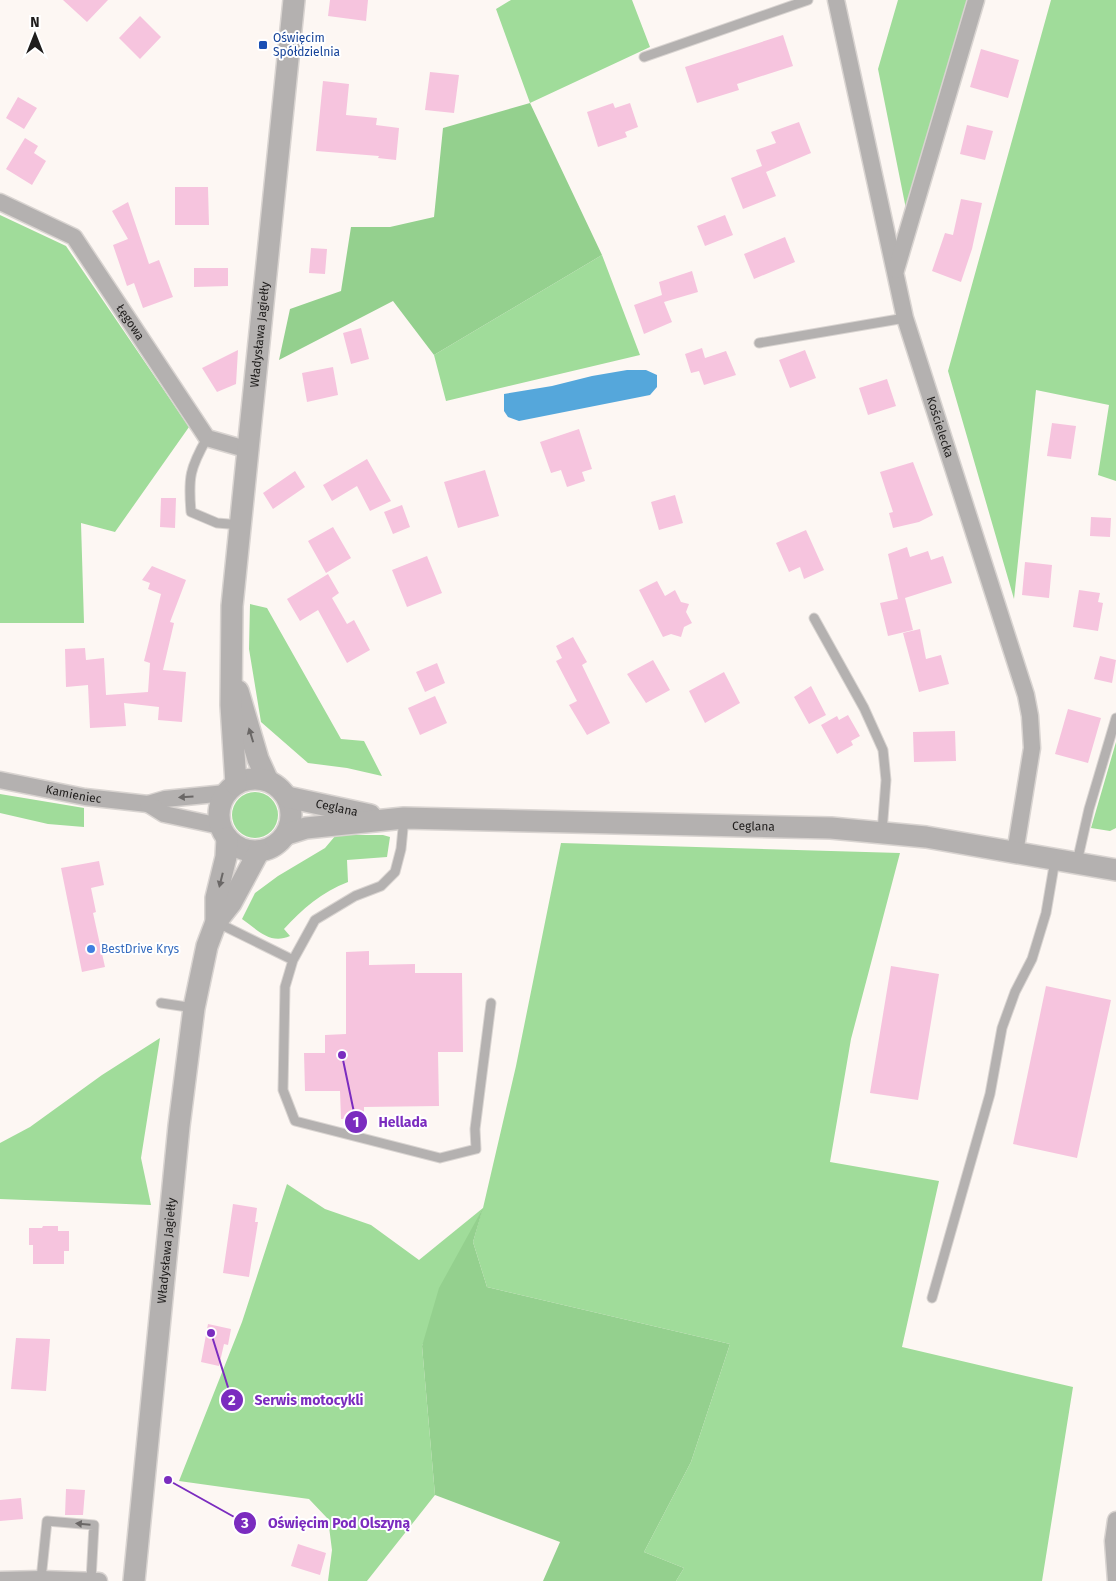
<svg xmlns="http://www.w3.org/2000/svg" width="1116" height="1581" font-family="'Fira Sans',sans-serif">
	<style>
		.green { fill: #a0dc9a }
		.forest { fill: #94d08e }
		.water { fill: #55a7db }
		.building { fill: #f6c4de }
		.lines { fill: none; stroke-linecap: round; stroke-linejoin: round }
		.service-casing { stroke: #d9d4d1; stroke-width: 11 }
		.minor-casing { stroke: #d9d4d1; stroke-width: 19 }
		.tertiary-casing { stroke: #d9d4d1; stroke-width: 24 }
		.service { stroke: #b4b1b0; stroke-width: 9 }
		.minor { stroke: #b4b1b0; stroke-width: 16 }
		.tertiary { stroke: #b4b1b0; stroke-width: 21 }
		.oneway { fill: #6a6766 }
		.transit-dot { fill: #1a4fb4; stroke: #fff; stroke-width: 2 }
		.shop-dot { fill: #3f7fe0; stroke: #fff; stroke-width: 2 }
		.labels { text-anchor: middle; stroke-width: 4; stroke-linejoin: round; paint-order: stroke }
		.transit-label { font-size: 12px; fill: #164399; stroke: #fff; text-anchor: start }
		.street-label { font-size: 12px; fill: #1f1d1c; stroke: #fff }
		.shop-label { font-size: 12px; fill: #366cbe; stroke: #fff; text-anchor: start }
		.leader { fill: none; stroke: #7b2cbf; stroke-width: 2 }
		.callout-dot { fill: #7b2cbf; stroke: #fff; stroke-width: 2 }
		.mark-label { font-size: 15px; text-anchor: middle; font-weight: bold; fill: #fff }
		.callout-label { font-size: 14px; text-anchor: middle; font-weight: bold; fill: #7b2cbf; stroke: #fff; stroke-width: 4; stroke-linejoin: round; paint-order: stroke }
	</style>
	<rect width="100%" height="100%" fill="#fdf7f3"/>
	<path class="green" d="M511 0H632L650 47 530 103 496 9Z
		M898 0H967L907 214 878 69Z
		M1051 0H1116V481L1098 475 1109 405 1036 390 1014 599 948 371Z
		M0 215 66 246 189 427 115 532 81 523 84 623H0Z
		M602 255 640 355 446 401 434 355Z
		M250 604 267 608 341 739 364 741 382 776 347 768 308 763 261 722 249 649Z
		M1116 742V828L1110 831 1091 828Z
		M232 815a23 23 0 1 1 46 0a23 23 0 1 1-46 0Z
		M0 794 84 808V827L48 824 0 813Z
		M336 835H383L390 837 387 857 347 860 348 882C322 892 302 909 284 929L290 936C270 945 258 930 242 919L255 893 278 876 325 848Z
		M561 843 900 853 851 1039 830 1162 939 1181 902 1347 1073 1387 1042 1581H676L684 1568 644 1552 691 1462 730 1344 487 1287 473 1242 482 1210 422 1346 435 1495 367 1581H328L332 1550 328 1519 309 1499 179 1481 242 1322 287 1184 325 1209 371 1225 419 1260 483 1208 516 1066Z
		M160 1038 141 1158 151 1205 0 1199V1143L30 1127 102 1075Z"/>
	<path class="forest" d="M530 103 602 255 434 355 393 301 279 360 290 309 341 291 351 227H390L434 217 443 128Z
		M483 1208 473 1242 487 1287 730 1344 691 1462 644 1552 684 1568 676 1581H543L560 1542 435 1495 422 1346 439 1288Z"/>
	<path class="water" d="M627 370H646L657 375V387L650 395 519 421 508 417 504 411V394L552 386 592 376Z"/>
	<path class="building" d="M63 0H108L87 22Z
		M330 0H368L366 21 328 16Z
		M140 16 161 37 140 59 119 38Z
		M783 35 793 66 737 84 739 90 697 103 685 67Z
		M981 49 1019 60 1008 98 970 87Z
		M430 72 459 75 454 113 425 110Z
		M323 81 349 84 346 115 377 118 376 125 399 128 396 160 378 158 379 156 316 151Z
		M18 97 37 108 24 129 6 118Z
		M613 103 615 108 630 103 638 127 625 132 627 137 598 147 587 112Z
		M799 122 811 153 766 172 776 196 743 209 731 178 762 166 756 150 776 143 771 132Z
		M967 125 993 131 985 160 960 154Z
		M25 138 38 146 34 153 46 161 32 185 6 169Z
		M175 187H208L209 225H175Z
		M961 199 982 203 972 249 961 282 932 271 945 233 953 235Z
		M128 202 149 264 159 260 173 297 143 308 134 283 127 286 113 245 128 239 112 211Z
		M725 215 733 235 705 246 697 226Z
		M785 237 795 262 754 279 744 254Z
		M311 248 327 249 325 274 309 273Z
		M194 268H228V286L194 287Z
		M692 271 698 292 664 302 672 322 644 334 634 305 662 295 659 282Z
		M361 328 369 359 351 364 343 333Z
		M702 348 705 358 726 351 736 375 704 385 699 371 691 373 685 354Z
		M238 350 236 384 217 392 202 368Z
		M805 350 816 378 790 388 779 360Z
		M333 367 338 395 307 402 302 373Z
		M887 379 896 406 868 415 859 388Z
		M1052 423 1076 426 1071 459 1047 456Z
		M579 429 592 469 582 472 585 481 567 487 561 470 551 473 540 442Z
		M367 459 391 501 370 511 357 486 332 501 323 485Z
		M913 462 933 515 919 522 893 528 889 513 893 512 880 472Z
		M485 470 499 516 458 528 444 482Z
		M295 471 305 487 273 509 263 493Z
		M675 495 683 523 659 530 651 502Z
		M161 498H176L175 528 160 527Z
		M402 505 410 527 393 534 384 512Z
		M1091 517 1111 518 1110 537 1090 536Z
		M333 527 351 558 326 573 308 541Z
		M806 530 824 570 804 579 800 567 789 572 776 543Z
		M907 547 910 557 928 551 931 560 943 556 952 583 905 598 913 630 888 636 880 603 898 599 888 554Z
		M427 556 442 593 407 607 392 570Z
		M1025 562 1052 565 1049 598 1022 595Z
		M152 566 186 580 170 622 174 623 163 670 186 672 182 722 158 720 159 707 124 703 126 726 90 728 88 685 66 687 65 649 85 648 86 660 104 658 106 695 148 692 150 663 144 661 161 594 148 589 150 583 142 580Z
		M328 574 339 593 332 598 347 624 354 620 370 650 347 663 318 610 300 621 287 599Z
		M657 581 665 596 675 590 681 602 689 604 686 612 692 623 684 627 681 637 671 634 663 637 639 590Z
		M1079 590 1100 593 1098 602 1103 603 1098 631 1073 627Z
		M920 629 926 659 941 655 949 684 919 692 903 633Z
		M573 637 587 662 582 665 610 723 587 735 569 705 577 701 556 661 562 658 556 646Z
		M1100 656 1116 660 1112 683 1094 679Z
		M653 660 670 690 646 703 627 674Z
		M437 663 445 683 425 692 416 672Z
		M724 672 740 703 705 723 689 691Z
		M811 686 826 715 809 724 794 697Z
		M435 696 447 723 420 735 408 708Z
		M1068 709 1101 718 1088 763 1055 754Z
		M848 715 860 736 851 741 853 745 837 754 821 725 837 716 839 720Z
		M955 731 956 761 914 762 913 732Z
		M99 861 104 885 91 888 96 912 93 913 105 967 82 972 61 868Z
		M369 951V965L415 964V973H462L463 1052H438L439 1106 364 1107V1118L341 1119 340 1091H305L304 1053H325V1035L346 1034V952Z
		M891 966 939 974 918 1100 870 1093Z
		M1046 986 1111 1000 1077 1158 1013 1144Z
		M233 1204 257 1208 255 1222H258L249 1277 223 1273Z
		M43 1226H58V1231H69V1251H64V1264H33V1245H29V1228H42Z
		M208 1324 231 1329 228 1345 224 1344 219 1366 201 1362Z
		M16 1338 50 1339 46 1391 11 1389Z
		M66 1489 85 1490 83 1515H65Z
		M21 1498 23 1519 0 1521V1500Z
		M298 1544 326 1553 320 1575 291 1566Z"/>
	<g class="lines">
		<g class="service-casing">
			<path id="service" d="M644 57 808 0
				M759 343 905 318
				M207 438C190 468 188 477 191 512L217 523 241 525
				M814 618 864 708 883 750 886 780 882 832
				M404 818 401 849 395 872 381 886 355 896 315 920 293 960 285 987 283 1090 295 1121 440 1158 476 1149 475 1129 491 1003
				M1077 862 1089 809 1116 718
				M216 922 293 960
				M161 1003 194 1008
				M932 1298 990 1094 1002 1028 1015 992 1032 959 1046 913 1055 860
				M41 1579 47 1521 94 1525 91 1580"/>
		</g>
		<g class="minor-casing">
			<g id="minor">
				<path id="s1" d="M836 0 905 318 1026 695 1030 716 1032 748 1015 853"/>
				<path id="s2" d="M0 202 74 237 207 438 249 450"/>
				<path d="M896 270 976 0"/>
				<path id="s3" d="M0 780 85 797 148 804 165 799 226 793"/>
				<path d="M148 804 164 814 220 826"/>
				<path d="M0 1580 41 1579 99 1581"/>
				<path d="M1116 1581 1113 1541 1116 1520"/>
			</g>
		</g>
		<g class="tertiary-casing">
			<g id="tertiary">
				<path d="M238 691 258 759 268 781"/>
				<circle cx="255" cy="815" r="36"/>
				<path id="s4" d="M236 784 231 705 232 606 294 0"/>
				<path id="s5" d="M287 797 370 815"/>
				<path id="s6" d="M287 834 306 828 404 818 831 828 926 837 1116 870"/>
				<path d="M216 922 231 903 259 851"/>
				<path id="s7" d="M134 1581 179 1126 194 1008 207 946 216 922V898L226 857 227 838"/>
			</g>
		</g>
		<use href="#service" class="service"/>
		<use href="#minor" class="minor"/>
		<use href="#tertiary" class="tertiary"/>
	</g>
	<defs><path id="oneway-solid" d="M-6-.8H1V-3.2L6.5 0L1 3.2V.8H-6Z" transform="scale(1.25)"/></defs>
	<g class="oneway">
		<use href="#oneway-solid" transform="translate(251 735) rotate(-107)"/>
		<use href="#oneway-solid" transform="translate(186 797) rotate(177)"/>
		<use href="#oneway-solid" transform="translate(221 880) rotate(104)"/>
		<use href="#oneway-solid" transform="translate(83 1524) rotate(-175)"/>
	</g>
	<rect class="transit-dot" x="258" y="40" width="10" height="10" rx="2.5"/>
	<circle class="shop-dot" cx="91" cy="949" r="5"/>
	<g class="labels">
		<g class="transit-label">
			<text x="273" y="42">Oświęcim<tspan x="273" dy="14">Spółdzielnia</tspan></text>
		</g>
		<g class="street-label">
			<text dy="4" stroke="none"><textPath href="#s2" startOffset="184">Łęgowa</textPath></text>
			<text dy="4" stroke="none"><textPath href="#s4" startOffset="451">Władysława Jagiełły</textPath></text>
			<text dy="4" stroke="none"><textPath href="#s1" startOffset="440">Kościelecka</textPath></text>
			<text dy="4" stroke="none"><textPath href="#s3" startOffset="75">Kamieniec</textPath></text>
			<text dy="4" stroke="none"><textPath href="#s5" startOffset="51">Ceglana</textPath></text>
			<text dy="4" stroke="none"><textPath href="#s6" startOffset="468">Ceglana</textPath></text>
			<text dy="4" stroke="none"><textPath href="#s7" startOffset="332">Władysława Jagiełły</textPath></text>
		</g>
		<g class="shop-label">
			<text x="101" y="953">BestDrive Krys</text>
		</g>
	</g>
	<path class="leader" d="M342 1055L356 1122M211 1333L232 1400M168 1480L245 1523"/>
	<g class="callout-dot">
		<circle cx="342" cy="1055" r="5"/>
		<circle cx="211" cy="1333" r="5"/>
		<circle cx="168" cy="1480" r="5"/>
		<circle cx="356" cy="1122" r="12"/>
		<circle cx="232" cy="1400" r="12"/>
		<circle cx="245" cy="1523" r="12"/>
	</g>
	<g class="mark-label">
		<text x="356" y="1127">1</text>
		<text x="232" y="1405">2</text>
		<text x="245" y="1528">3</text>
	</g>
	<g class="callout-label">
		<text x="403" y="1127">Hellada</text>
		<text x="309" y="1405">Serwis motocykli</text>
		<text x="339" y="1528">Oświęcim Pod Olszyną</text>
	</g>
	<g transform="translate(35 35)" stroke="#ffffff" stroke-width="4" paint-order="stroke">
	<path d="M0-4L9 19L0 12L-9 19Z" fill="#1f1d1c"/>
	<text y="-8" font-size="14" font-weight="bold" text-anchor="middle" fill="#1f1d1c">N</text>
	</g>
</svg>
